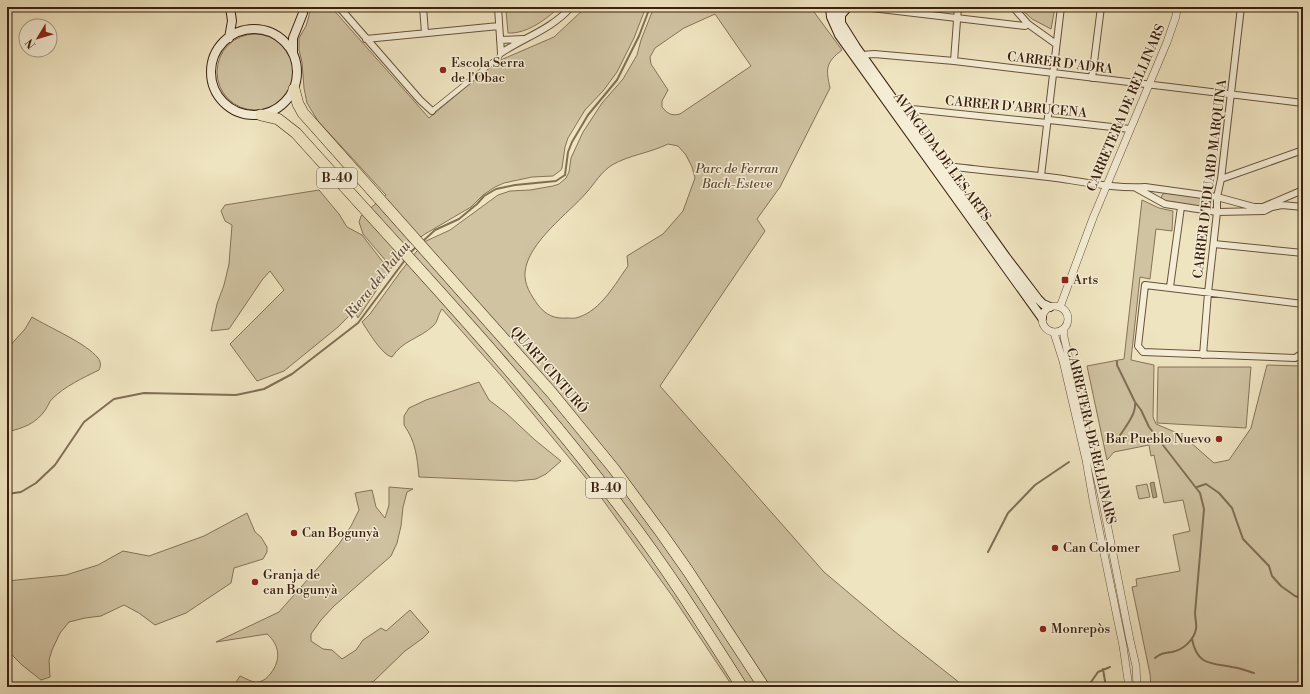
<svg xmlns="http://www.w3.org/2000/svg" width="1310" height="694" font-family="'Libre Bodoni',serif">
<rect width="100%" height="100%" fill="#efe4c0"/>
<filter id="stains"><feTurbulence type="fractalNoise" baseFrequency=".005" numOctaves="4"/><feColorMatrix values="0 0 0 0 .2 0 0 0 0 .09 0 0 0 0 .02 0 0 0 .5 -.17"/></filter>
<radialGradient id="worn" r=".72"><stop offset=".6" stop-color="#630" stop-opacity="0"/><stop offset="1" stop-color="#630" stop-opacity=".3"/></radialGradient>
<path fill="#d0c3a2" stroke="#857258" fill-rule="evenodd" d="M 310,7 L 331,7 L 429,118 L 496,62 L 554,37 L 586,7 L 646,7 L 634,38 L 617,72 L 603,91 L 585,110 L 568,138 L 565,147 L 562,168 L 561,170 L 553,176 L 532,177 L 504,183 L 495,187 L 483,195 L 471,207 L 425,234 L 412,243 L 405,251 L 394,264 L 358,318 L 355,312 L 360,305 L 338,327 L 284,371 L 257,381 L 230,344 L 284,290 L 270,271 L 262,280 L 229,329 L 211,331 L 217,304 L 224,285 L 229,264 L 232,225 L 225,221 L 221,211 L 225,205 L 319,190 L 339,214 L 347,227 L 362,235 L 386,266 L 388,265 L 386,261 L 363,234 L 359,222 L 361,216 L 386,195 L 318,121 L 307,103 L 304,88 L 302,62 L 299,50 L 299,38 L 306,26 L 309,16 Z
M 511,7 L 559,7 C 547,19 527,34 508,33 L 506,10 L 511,10 Z
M 654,7 L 821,7 L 814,12 L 842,50 C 825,63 826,69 830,88 L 780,187 L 757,219 L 765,231 L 660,386 L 824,572 L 894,631 L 965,687 L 733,687 L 673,597 L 595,489 L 505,380 L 442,309 C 438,314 438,322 433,326 C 419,339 403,340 392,357 C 382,355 368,331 362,322 L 370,314 L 401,271 L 424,242 L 450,230 L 498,195 L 510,191 L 530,190 L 553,186 L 559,184 L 566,178 L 569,172 L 571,158 L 583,132 L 602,103 L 623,79 L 637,55 L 641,40 ZM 715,14 L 751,66 L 680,114 C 671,116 668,114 662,107 L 662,101 L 668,90 L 651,64 L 650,57 L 655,48 L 684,28 ZM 668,144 L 678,146 L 686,155 L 692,167 L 695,178 L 683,211 L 663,234 L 627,256 L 628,266 C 615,284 601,310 579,317 C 575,319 570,318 567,318 C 554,319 546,315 538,305 C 531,295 524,285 525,272 C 528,242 569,213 587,192 C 595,183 601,172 612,165 C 629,155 650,153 668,144 Z
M 1019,7 L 1055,7 L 1051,29 L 1032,19 Z
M217 72a38 38 0 1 1 76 0a38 38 0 1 1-76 0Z
M 1165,193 L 1208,198 L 1207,208 L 1163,201 L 1161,199 L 1162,195 Z
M 1142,200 L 1159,208 L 1173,211 L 1172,231 L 1156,229 L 1150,279 L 1140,277 L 1131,360 L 1154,365 L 1153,417 L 1156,424 L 1182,435 L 1214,463 L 1229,460 L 1251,428 L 1267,365 L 1300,366 L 1303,362 L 1303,687 L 1151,687 L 1150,674 L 1132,587 L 1137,586 L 1136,579 L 1180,571 L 1173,535 L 1190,531 L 1183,500 L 1164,503 L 1154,455 L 1151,456 L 1149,445 L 1114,452 L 1107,460 L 1087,366 L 1124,359 Z
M 32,317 C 50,328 86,343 98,358 C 101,362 101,366 99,370 C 83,378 65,386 52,399 C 49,402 48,406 46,409 C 36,424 23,428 7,432 L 7,349 L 25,329 Z
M 1158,367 L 1251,367 L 1246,428 L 1157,423 Z
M 479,382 L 489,400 L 506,413 L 535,440 L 561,461 L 546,474 L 536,479 L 516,481 L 419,477 C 417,457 416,442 404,425 L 404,416 L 409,408 L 426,400 Z
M 1147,484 L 1150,497 L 1139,499 L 1136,486 Z
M 389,487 L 413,489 L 407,492 L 403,507 L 401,526 L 397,543 L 391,556 L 334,606 L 321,620 L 311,634 L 311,641 L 323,649 L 332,650 L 342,659 L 356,650 L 363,640 L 381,628 L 386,631 L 410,610 L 429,632 L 423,638 L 405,651 L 374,681 L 362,687 L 233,687 L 240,676 C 245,678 253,683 258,682 C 264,681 267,678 271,673 C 281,660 280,645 267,634 L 216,642 L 279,612 L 339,544 L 351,526 L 359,510 L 355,493 L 372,490 L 376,507 L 385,518 L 389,505 Z
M 247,513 L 255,532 L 261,537 L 267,547 L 267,552 L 263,559 L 234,568 L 231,583 L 186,613 L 155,625 L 139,613 L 124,605 L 101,616 L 85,618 L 69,622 L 60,633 L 52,650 L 49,660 L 50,677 L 41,680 L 22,665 L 7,650 L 7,581 L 66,575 L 98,565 L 123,551 L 149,556 L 204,536 Z"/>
<path fill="#b1a284" stroke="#816e55" d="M 1154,482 L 1157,497 L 1153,498 L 1150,483 Z"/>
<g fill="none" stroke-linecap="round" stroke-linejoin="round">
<path stroke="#816e55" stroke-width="2" d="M 422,242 L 435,230 L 459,219 L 477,204 L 484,196 L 496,189 L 515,185 L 556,181 L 565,175 L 568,152 L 572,142 L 588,115 L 617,80 L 639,36 L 650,7
M 410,253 L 417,246
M 1117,361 L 1117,365 L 1135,402 L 1141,410 L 1149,427 L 1200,493 L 1204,509 L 1195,613 C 1195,618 1197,624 1196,629 C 1194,640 1183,650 1172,652 C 1164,653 1161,653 1155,658
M 1114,442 L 1117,440 C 1123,430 1136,415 1135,404
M 1197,487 L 1206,484 L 1219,493 L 1232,508 L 1243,539 L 1269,566 L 1272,576 L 1281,586 L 1295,596 L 1303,599
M 7,494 L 21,492 L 36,483 L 55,465 L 84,422 L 114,399 L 144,393 L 236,395 L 264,389 L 292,374 L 358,323 L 405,260
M 988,552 L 1008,513 L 1035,485 L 1069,462
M 1192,639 C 1197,665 1210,663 1232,667 C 1240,668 1247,671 1254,673
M 1103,669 L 1106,687
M 1084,687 L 1091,682 L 1098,672 L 1110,667"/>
<defs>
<path id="pedestrian" d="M 432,111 L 499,57 L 501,53"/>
<path id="minor" d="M 339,7 L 420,100 L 432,111
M 423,7 L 425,33
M 498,7 L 501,53 C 525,37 552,29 571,7
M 863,7 L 1025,26 L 1028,24
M 1013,7 L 1028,24 L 1056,44
M 366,39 L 499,26
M 500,40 L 523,39
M 862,55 L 874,54 L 954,61 L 1303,103
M 954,61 L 958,7
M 1092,78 L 1101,7
M 901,109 L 912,109 L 1047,123 L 1049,120 L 1130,129
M 942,173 L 955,167 C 989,171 1023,174 1056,178 C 1085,182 1116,189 1145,187 L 1217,197 L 1254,207 L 1263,207 L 1303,190
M 1041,176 L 1061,7
M 1221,179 L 1303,150
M 1136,188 L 1165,204 L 1217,212 L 1264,211 L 1272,207 L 1282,205 L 1303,207
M 1214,244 L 1303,253
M 1170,287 L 1181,207
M 1303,304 L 1145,285 L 1138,346 L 1143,352 L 1295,358 L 1303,353
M 1203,355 L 1208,293 L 1217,212 L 1217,197 L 1221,179 L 1241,7"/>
<path id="tertiary" d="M1042 319a13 13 0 1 1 26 0a13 13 0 1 1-26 0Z
M 1060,307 L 1093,218 L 1167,42 L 1176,16 L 1177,7
M 1064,330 L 1064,337 L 1102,498 L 1130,640 L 1136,666 L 1137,687
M 1054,333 L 1063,361 L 1086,460 L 1093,500 L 1123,646 L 1129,687"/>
<path id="secondary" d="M 830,7 L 831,17 L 839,35 L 1042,318
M 836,13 L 839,20 L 856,47 L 1006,257 L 1038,299 L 1043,304 L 1050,307
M 841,23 L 841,15 L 847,8
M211 72a43 43 0 1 1 86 0a43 43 0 1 1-86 0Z
M 229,38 L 232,21 L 230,7
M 293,53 L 293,38 L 303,13 L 303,7"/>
<path id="motorway" d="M 294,89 L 298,104 L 303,113 L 551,392 L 614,469 L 662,534 L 688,571 L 764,687
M 261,115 L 278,119 L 296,133 C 408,258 525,380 626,515 C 668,570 705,629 742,687"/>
</defs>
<use href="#pedestrian" stroke="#67523b" stroke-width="6"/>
<use href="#minor" stroke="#67523b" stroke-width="8"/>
<use href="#tertiary" stroke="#67523b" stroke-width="8"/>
<use href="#secondary" stroke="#3a210f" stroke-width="10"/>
<use href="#motorway" stroke="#3a210f" stroke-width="12"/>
<use href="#pedestrian" stroke="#f5edd6" stroke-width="4.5"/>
<use href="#minor" stroke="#f5edd6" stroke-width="6"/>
<use href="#tertiary" stroke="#f5edd6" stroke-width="7"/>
<use href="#secondary" stroke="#f5edd6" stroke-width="8"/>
<use href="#motorway" stroke="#efe4c0" stroke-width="11"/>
</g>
<g fill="#8f2418" stroke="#f5edd6" stroke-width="1.5">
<circle cx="443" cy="70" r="4"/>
<rect x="1061" y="276" width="8" height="8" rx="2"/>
<circle cx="1219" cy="439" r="4"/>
<circle cx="294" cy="533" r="4"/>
<circle cx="1055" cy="548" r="4"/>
<circle cx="255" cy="582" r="4"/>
<circle cx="1043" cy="629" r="4"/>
</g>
<g text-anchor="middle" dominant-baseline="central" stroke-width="3" stroke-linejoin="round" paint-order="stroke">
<g fill="#f5edd6" stroke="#725e4b" stroke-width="1">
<rect x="317" y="168" width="40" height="20" rx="3"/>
<rect x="586" y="478" width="40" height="20" rx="3"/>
</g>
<g font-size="12" font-weight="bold" fill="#3a210f">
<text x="337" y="178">B-40</text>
<text x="606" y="488">B-40</text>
</g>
<g font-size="13" fill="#3a210f" stroke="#f5edd6" text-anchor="start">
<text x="451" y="63">Escola Serra<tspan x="451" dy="15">de l'Obac</tspan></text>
<text x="1073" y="280">Arts</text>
<text x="1211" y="439" text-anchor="end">Bar Pueblo Nuevo</text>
<text x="302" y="533">Can Bogunyà</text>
<text x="1063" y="548">Can Colomer</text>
<text x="263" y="575">Granja de<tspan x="263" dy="15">can Bogunyà</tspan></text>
<text x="1051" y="629">Monrepòs</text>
</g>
<g font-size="13" fill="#3a210f" stroke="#f5edd6">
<text transform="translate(1060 63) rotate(7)">CARRER D'ADRA</text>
<text transform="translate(1016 107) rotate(5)">CARRER D'ABRUCENA</text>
<text transform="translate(1126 108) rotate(-67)">CARRETERA DE RELLINARS</text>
<text transform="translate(942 157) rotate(54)">AVINGUDA DE LES ARTS</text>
<text transform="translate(1210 179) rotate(-83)">CARRER D'EDUARD MARQUINA</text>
<text transform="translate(549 370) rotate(49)">QUART CINTURÓ</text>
<text transform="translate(1091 436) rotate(77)">CARRETERA DE RELLINARS</text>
</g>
<g font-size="13" font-style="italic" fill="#604a34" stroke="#f5edd6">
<text x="737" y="169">Parc de Ferran<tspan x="737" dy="15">Bach-Esteve</tspan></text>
</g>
<g font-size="14" font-style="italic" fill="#644e38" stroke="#f5edd6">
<text transform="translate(378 280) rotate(-51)">Riera del Palau</text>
</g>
</g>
<rect width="1310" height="694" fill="none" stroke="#efe4c0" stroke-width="24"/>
<rect x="8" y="8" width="1294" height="678" fill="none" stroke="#3a210f" stroke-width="2"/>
<rect x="12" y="12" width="1286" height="670" fill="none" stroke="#3a210f"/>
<g transform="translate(38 38) rotate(232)"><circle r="19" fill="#f5edd6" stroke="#aa9b86"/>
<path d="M0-3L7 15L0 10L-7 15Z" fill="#8f2418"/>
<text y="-6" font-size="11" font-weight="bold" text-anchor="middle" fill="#3a210f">N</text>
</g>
<rect width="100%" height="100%" filter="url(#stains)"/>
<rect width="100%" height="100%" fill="url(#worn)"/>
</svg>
